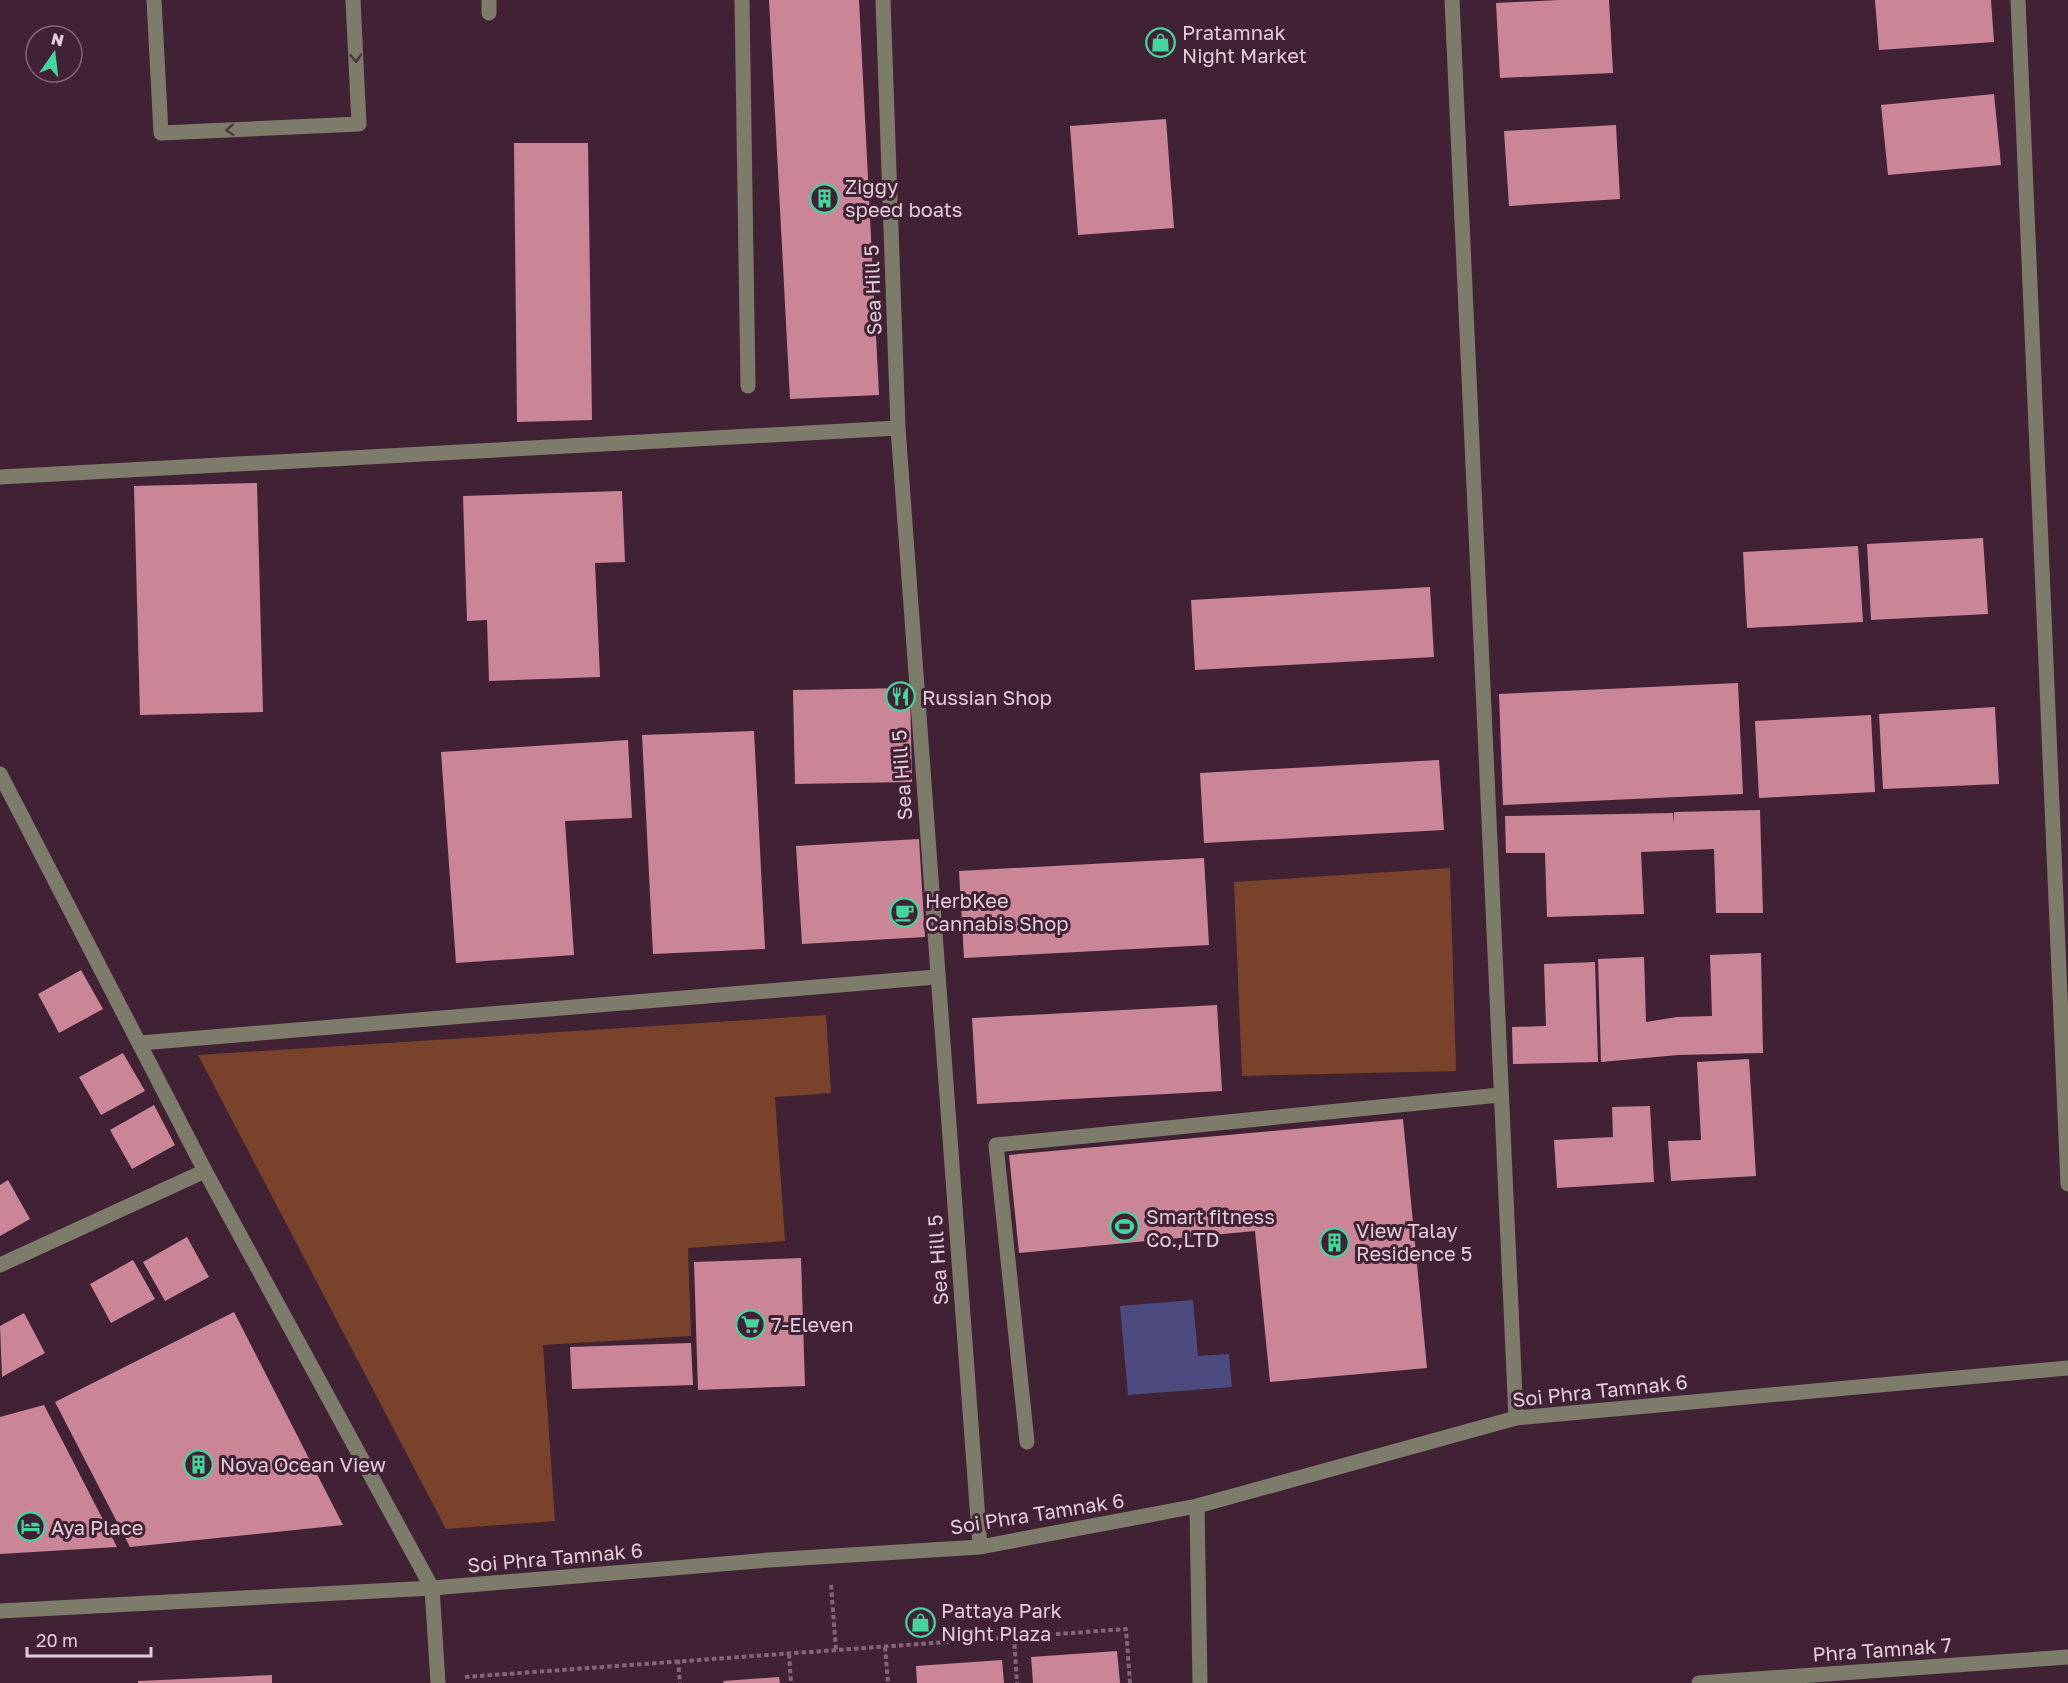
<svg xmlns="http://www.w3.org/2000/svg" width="2068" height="1683" font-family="'Golos Text',sans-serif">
<rect width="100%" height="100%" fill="#412235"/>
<path fill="#79422a" d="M 1450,868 L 1456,1071 L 1242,1076 L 1234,882 Z
M 826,1015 L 831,1093 L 775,1097 L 785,1241 L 688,1248 L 691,1336 L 543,1345 L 555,1521 L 446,1529 L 198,1055 Z"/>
<path fill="#4c4a7f" d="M 1193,1300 L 1198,1356 L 1229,1354 L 1232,1387 L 1128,1395 L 1120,1306 Z"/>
<path fill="#ca8696" d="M 769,0 L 859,0 L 879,395 L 790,399 Z
M 1559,0 L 1609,0 L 1613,73 L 1500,78 L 1496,3 Z
M 1875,0 L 1991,0 L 1994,42 L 1879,50 Z
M 1994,94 L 2001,165 L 1888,175 L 1881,105 Z
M 1166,119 L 1174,228 L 1078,235 L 1070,126 Z
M 1616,125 L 1620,199 L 1509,206 L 1504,131 Z
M 514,143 L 588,143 L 592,420 L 517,422 Z
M 257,483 L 263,712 L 140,715 L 134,486 Z
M 622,491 L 625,562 L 595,563 L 600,677 L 489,681 L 487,620 L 467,621 L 463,496 Z
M 1983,538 L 1988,614 L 1871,620 L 1867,544 Z
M 1858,546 L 1863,622 L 1747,628 L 1743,552 Z
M 1430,587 L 1434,657 L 1195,670 L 1191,600 Z
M 1738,683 L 1743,794 L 1503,805 L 1499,694 Z
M 910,688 L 912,782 L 795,784 L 793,690 Z
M 1995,707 L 1999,784 L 1883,789 L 1879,714 Z
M 1871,715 L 1875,792 L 1759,798 L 1755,721 Z
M 754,731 L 765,949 L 653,954 L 642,735 Z
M 628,740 L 632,818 L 565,821 L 574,955 L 456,963 L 441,752 Z
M 1439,760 L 1444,830 L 1204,843 L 1200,773 Z
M 1760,810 L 1763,913 L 1716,913 L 1714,849 L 1641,852 L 1644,914 L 1547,917 L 1545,853 L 1506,853 L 1505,816 L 1673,813 L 1674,825 L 1674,812 Z
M 919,839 L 925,937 L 802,944 L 796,846 Z
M 1204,858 L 1209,945 L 964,958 L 959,871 Z
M 1761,953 L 1763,1053 L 1678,1055 L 1601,1062 L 1598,959 L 1644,957 L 1646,1022 L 1677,1017 L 1712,1016 L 1710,955 Z
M 1595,962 L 1598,1062 L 1513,1064 L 1512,1027 L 1546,1026 L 1544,964 Z
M 81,970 L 103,1009 L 59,1033 L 38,994 Z
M 1217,1005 L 1222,1091 L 977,1104 L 972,1018 Z
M 123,1053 L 145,1091 L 101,1115 L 79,1077 Z
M 1749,1059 L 1756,1176 L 1671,1181 L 1668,1141 L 1701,1140 L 1697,1062 Z
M 154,1105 L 175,1145 L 132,1169 L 110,1130 Z
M 1650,1106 L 1654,1182 L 1557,1188 L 1554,1140 L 1613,1137 L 1612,1107 Z
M 1403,1119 L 1427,1368 L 1270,1382 L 1255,1231 L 1019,1253 L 1009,1155 Z
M 8,1180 L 30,1219 L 0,1236 L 0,1185 Z
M 187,1237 L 209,1277 L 165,1301 L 143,1262 Z
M 801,1258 L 805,1386 L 698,1390 L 694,1262 Z
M 133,1260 L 155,1299 L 111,1323 L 90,1284 Z
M 234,1312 L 343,1525 L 130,1547 L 55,1402 Z
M 24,1313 L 45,1353 L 2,1377 L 0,1326 Z
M 691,1343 L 693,1385 L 572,1389 L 570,1347 Z
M 44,1405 L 117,1547 L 0,1554 L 0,1417 Z
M 1117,1651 L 1120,1683 L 1033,1683 L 1031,1657 Z
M 1002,1660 L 1004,1683 L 917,1683 L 916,1666 Z
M 272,1675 L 272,1683 L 138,1683 L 138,1681 Z
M 779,1677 L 780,1683 L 724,1683 L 723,1681 Z"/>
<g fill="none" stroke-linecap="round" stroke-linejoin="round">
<path stroke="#816676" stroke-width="4" stroke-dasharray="4.5 3" stroke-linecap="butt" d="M 831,1585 L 836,1650
M 1014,1637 L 1017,1683
M 885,1647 L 888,1683
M 789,1654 L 791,1683
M 678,1660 L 680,1683
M 465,1677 L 1126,1629 L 1130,1683"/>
<path stroke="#7d7c6b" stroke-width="15" d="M 154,0 L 161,133 L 359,124 L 353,0
M 489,0 L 489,13
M 742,0 L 748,386
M 883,0 L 898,428 L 980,1547
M 1452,0 L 1516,1418
M 2018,0 L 2068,1184
M 0,477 L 898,428
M 0,774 L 205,1171 L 432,1588 L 438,1683
M 140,1043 L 936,977
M 0,1265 L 205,1171
M 1027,1442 L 996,1145 L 1500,1095
M 1197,1506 L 1200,1683
M 0,1611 L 432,1588 L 769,1560 L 980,1547 L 1197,1506 L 1516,1418 L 2068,1368
M 1699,1683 L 2068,1657"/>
</g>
<defs><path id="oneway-chevron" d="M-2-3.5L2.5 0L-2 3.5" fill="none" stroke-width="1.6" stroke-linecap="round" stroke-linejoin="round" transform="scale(1.5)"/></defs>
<g stroke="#4d3440">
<use href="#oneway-chevron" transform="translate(356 58) rotate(87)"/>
<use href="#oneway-chevron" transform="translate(230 130) rotate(177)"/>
</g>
<defs>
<symbol id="shop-ring" viewBox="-11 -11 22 22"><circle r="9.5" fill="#412235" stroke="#46d49e" stroke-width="1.5"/><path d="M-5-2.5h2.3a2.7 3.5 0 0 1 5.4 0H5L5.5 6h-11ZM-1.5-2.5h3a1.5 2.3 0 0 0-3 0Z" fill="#46d49e"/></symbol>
<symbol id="building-ring" viewBox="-11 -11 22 22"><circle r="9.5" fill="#412235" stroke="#46d49e" stroke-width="1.5"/><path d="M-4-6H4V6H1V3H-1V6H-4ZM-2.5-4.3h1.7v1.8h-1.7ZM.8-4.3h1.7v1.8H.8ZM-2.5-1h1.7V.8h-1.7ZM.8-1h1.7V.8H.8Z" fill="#46d49e"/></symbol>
<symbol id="restaurant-ring" viewBox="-11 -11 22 22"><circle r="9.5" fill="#412235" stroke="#46d49e" stroke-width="1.5"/><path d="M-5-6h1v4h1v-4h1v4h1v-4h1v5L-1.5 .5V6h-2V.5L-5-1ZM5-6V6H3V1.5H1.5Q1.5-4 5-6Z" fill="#46d49e"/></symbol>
<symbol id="cafe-ring" viewBox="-11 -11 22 22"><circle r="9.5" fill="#412235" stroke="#46d49e" stroke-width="1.5"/><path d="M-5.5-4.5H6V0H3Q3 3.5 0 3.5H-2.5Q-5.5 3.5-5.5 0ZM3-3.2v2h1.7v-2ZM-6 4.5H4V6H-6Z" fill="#46d49e"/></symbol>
<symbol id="stadium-ring" viewBox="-11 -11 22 22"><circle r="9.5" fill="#412235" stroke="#46d49e" stroke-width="1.5"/><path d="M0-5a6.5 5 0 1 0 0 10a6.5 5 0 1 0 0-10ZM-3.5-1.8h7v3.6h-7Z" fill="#46d49e"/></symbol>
<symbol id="supermarket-ring" viewBox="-11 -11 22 22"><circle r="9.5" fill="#412235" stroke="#46d49e" stroke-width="1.5"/><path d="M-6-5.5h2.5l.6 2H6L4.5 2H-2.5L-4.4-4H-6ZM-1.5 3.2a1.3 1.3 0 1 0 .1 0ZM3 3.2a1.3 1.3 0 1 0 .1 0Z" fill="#46d49e"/></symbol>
<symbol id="hotel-ring" viewBox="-11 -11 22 22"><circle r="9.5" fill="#412235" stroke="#46d49e" stroke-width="1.5"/><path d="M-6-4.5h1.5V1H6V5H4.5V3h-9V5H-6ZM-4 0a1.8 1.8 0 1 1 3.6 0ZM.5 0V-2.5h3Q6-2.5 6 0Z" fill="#46d49e"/></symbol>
</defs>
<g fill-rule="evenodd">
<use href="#shop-ring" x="1144" y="26" width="33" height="33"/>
<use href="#building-ring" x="808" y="182" width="33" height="33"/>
<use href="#restaurant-ring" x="884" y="680" width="33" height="33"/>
<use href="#cafe-ring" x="888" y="896" width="33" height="33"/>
<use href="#stadium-ring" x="1108" y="1210" width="33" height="33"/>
<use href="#building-ring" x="1318" y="1226" width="33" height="33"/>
<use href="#supermarket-ring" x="734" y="1308" width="33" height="33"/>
<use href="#building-ring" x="182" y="1448" width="33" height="33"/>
<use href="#hotel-ring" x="14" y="1510" width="33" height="33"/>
<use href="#shop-ring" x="904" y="1606" width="33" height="33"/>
</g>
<g text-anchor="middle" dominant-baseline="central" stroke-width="6" stroke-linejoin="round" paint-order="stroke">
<g font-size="20" fill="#e2cdd8" stroke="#412235" text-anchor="start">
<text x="1182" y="32">Pratamnak<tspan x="1182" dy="23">Night Market</tspan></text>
<text x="845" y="186">Ziggy<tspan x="845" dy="23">speed boats</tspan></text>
<text x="922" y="697">Russian Shop</text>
<text x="925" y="900">HerbKee<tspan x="925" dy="23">Cannabis Shop</tspan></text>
<text x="1146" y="1216">Smart fitness<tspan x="1146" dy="23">Co.,LTD</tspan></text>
<text x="1356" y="1230">View Talay<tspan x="1356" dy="23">Residence 5</tspan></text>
<text x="771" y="1324">7-Eleven</text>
<text x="220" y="1464">Nova Ocean View</text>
<text x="51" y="1527">Aya Place</text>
<text x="941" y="1610">Pattaya Park<tspan x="941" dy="23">Night Plaza</tspan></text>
</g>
<g font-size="20" fill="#e2cdd8" stroke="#412235">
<text transform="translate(872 290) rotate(-92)">Sea Hill 5</text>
<text transform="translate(901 775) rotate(-94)">Sea Hill 5</text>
<text transform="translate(937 1260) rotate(-94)">Sea Hill 5</text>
<text transform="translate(1600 1390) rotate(-6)">Soi Phra Tamnak 6</text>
<text transform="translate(1037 1513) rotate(-9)">Soi Phra Tamnak 6</text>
<text transform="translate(555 1557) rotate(-5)">Soi Phra Tamnak 6</text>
<text transform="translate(1882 1649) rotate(-4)">Phra Tamnak 7</text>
</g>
</g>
<g transform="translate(54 54) rotate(14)"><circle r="28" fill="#412235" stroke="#816676" stroke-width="1.5"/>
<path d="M0-4.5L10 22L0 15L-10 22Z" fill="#46d49e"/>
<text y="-9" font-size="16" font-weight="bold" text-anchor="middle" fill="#e2cdd8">N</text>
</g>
<path d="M27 1647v9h124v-9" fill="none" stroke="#e2cdd8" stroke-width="3"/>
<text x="36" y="1647" font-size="18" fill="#e2cdd8" stroke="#412235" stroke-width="4.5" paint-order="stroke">20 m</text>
</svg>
